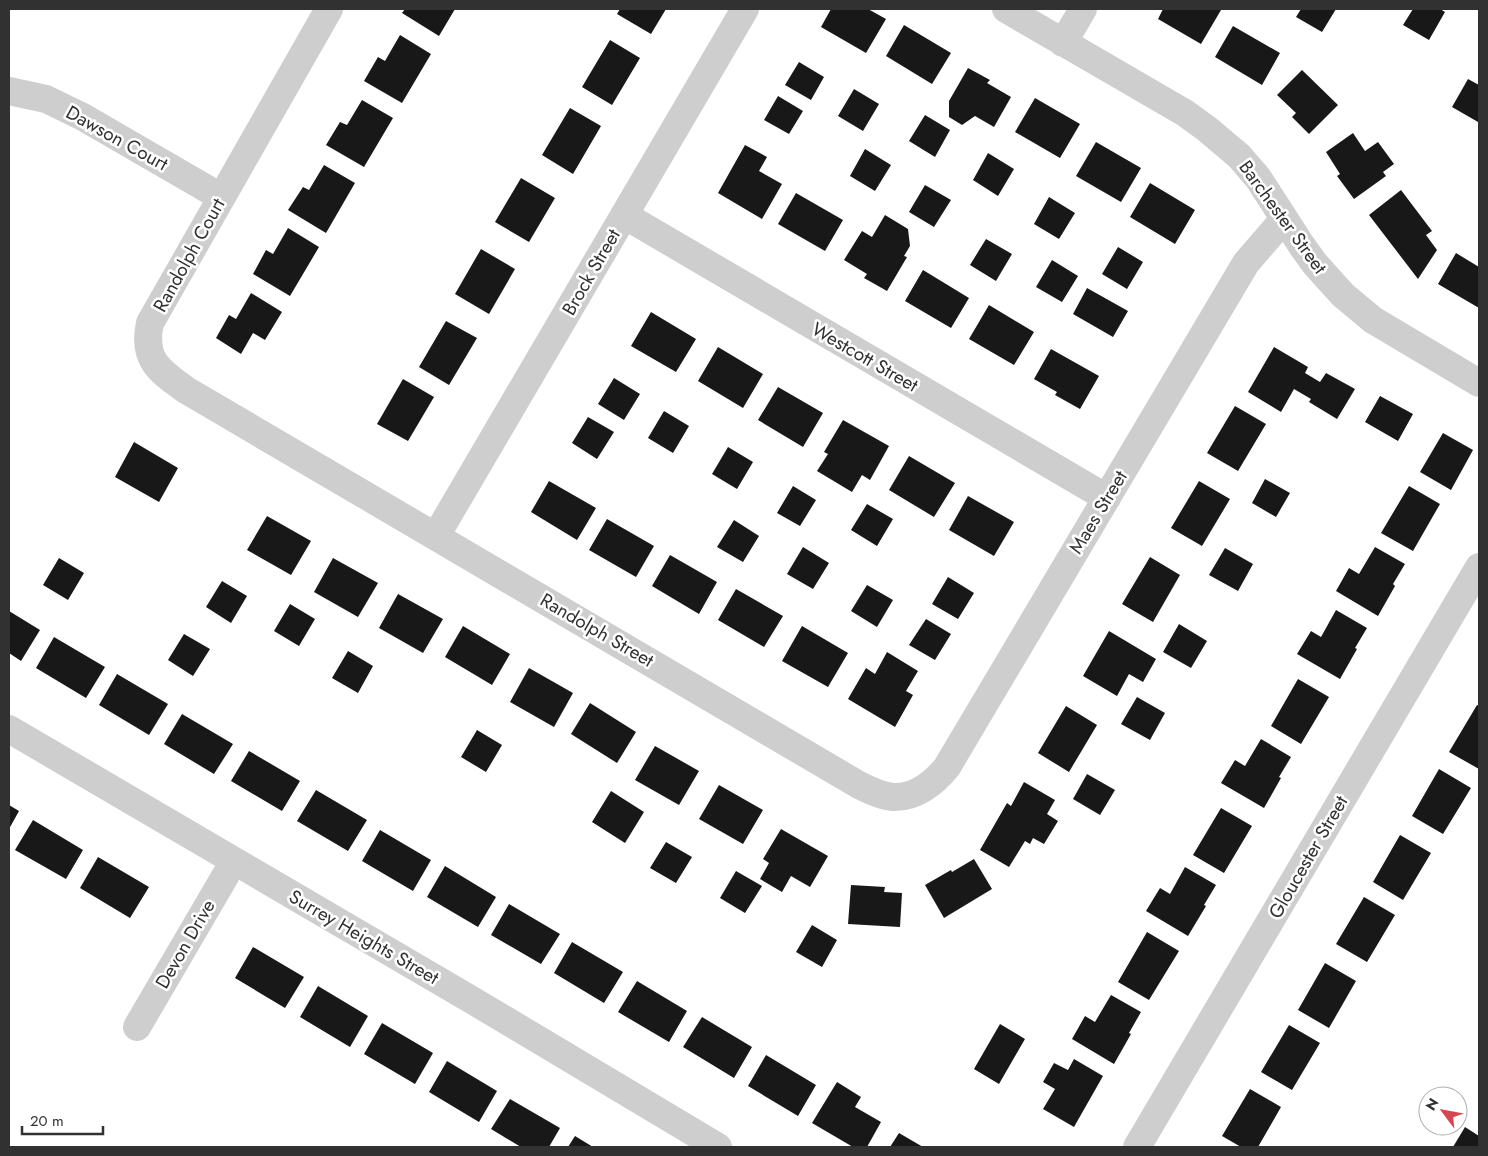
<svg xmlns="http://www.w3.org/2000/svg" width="1488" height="1156" font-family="Jost,sans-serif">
<rect width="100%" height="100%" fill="#fff"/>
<path fill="#181818" d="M 405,9 L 455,9 L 439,36 L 402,13 Z
M 620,9 L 666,9 L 651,34 L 617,14 Z
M 831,9 L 868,9 L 886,19 L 866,53 L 821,27 Z
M 1163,9 L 1219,9 L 1221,10 L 1201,44 L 1158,19 Z
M 1301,9 L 1336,9 L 1322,32 L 1296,17 Z
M 1413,9 L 1440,9 L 1445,12 L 1429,40 L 1403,25 Z
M 904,25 L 951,53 L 932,84 L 886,56 Z
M 1233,26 L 1280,53 L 1262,85 L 1215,57 Z
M 400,35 L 431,54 L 402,103 L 364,81 L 378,57 L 385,61 Z
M 610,40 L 640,58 L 612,105 L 582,87 Z
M 799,62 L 824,77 L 811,100 L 785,85 Z
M 968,68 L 990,80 L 987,83 L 1011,97 L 994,127 L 975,116 L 962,125 L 949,117 L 949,101 Z
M 1302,70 L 1338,105 L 1309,134 L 1292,117 L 1296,113 L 1277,95 Z
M 1468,79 L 1479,85 L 1479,120 L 1478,122 L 1452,107 Z
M 854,89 L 879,104 L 863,131 L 838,116 Z
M 778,96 L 803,111 L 789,134 L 764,120 Z
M 1035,98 L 1080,124 L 1060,158 L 1015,132 Z
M 362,100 L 393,118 L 364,167 L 326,145 L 340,122 L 347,125 Z
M 570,108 L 601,126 L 573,174 L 542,155 Z
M 925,115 L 950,130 L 935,157 L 909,141 Z
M 1353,133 L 1365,151 L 1378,142 L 1394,164 L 1383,172 L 1386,176 L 1354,199 L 1337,176 L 1340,174 L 1326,152 Z
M 1096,142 L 1141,168 L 1121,202 L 1076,176 Z
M 745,145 L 767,157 L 759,171 L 782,184 L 762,219 L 718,193 Z
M 865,149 L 891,165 L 875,191 L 850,176 Z
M 988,153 L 1014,169 L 998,196 L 973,180 Z
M 324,165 L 355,183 L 326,233 L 288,210 L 303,187 L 309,190 Z
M 521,178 L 555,198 L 529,242 L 495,222 Z
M 1150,183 L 1195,210 L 1175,244 L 1130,217 Z
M 925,185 L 951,200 L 934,227 L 909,212 Z
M 1401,190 L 1432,231 L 1426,235 L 1437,250 L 1418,279 L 1369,215 Z
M 796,193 L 843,220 L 825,251 L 778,224 Z
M 1049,197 L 1075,213 L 1059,239 L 1034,224 Z
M 885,215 L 908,229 L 910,246 L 904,256 L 907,257 L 887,291 L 864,278 L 867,274 L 844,260 L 862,231 L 872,237 Z
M 288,228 L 319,247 L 290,296 L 253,274 L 266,250 L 273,254 Z
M 986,239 L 1012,254 L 996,281 L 970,265 Z
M 1118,247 L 1143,262 L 1127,289 L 1102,274 Z
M 481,249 L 515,269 L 489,314 L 455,294 Z
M 1456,253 L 1479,267 L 1479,308 L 1438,284 Z
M 1052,260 L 1078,276 L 1062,302 L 1036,287 Z
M 923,270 L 969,298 L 951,328 L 905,301 Z
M 1087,288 L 1128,311 L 1113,337 L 1073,314 Z
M 251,293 L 282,312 L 265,340 L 253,333 L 241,354 L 216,338 L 229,315 L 236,319 Z
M 989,305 L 1034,332 L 1014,365 L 969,339 Z
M 651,312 L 696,339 L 676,372 L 631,346 Z
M 446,321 L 477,338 L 449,385 L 419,367 Z
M 718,347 L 763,374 L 743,408 L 698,381 Z
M 1274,347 L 1308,367 L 1305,373 L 1320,382 L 1326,373 L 1355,389 L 1337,419 L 1309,402 L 1311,399 L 1294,389 L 1281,412 L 1248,392 Z
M 1051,349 L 1099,376 L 1080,409 L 1055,395 L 1057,392 L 1034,379 Z
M 614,378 L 640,394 L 624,420 L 598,404 Z
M 403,379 L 434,397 L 408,441 L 377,424 Z
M 778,387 L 823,413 L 803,447 L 758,420 Z
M 1380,396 L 1413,414 L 1398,441 L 1365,422 Z
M 1235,406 L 1266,424 L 1238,471 L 1207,453 Z
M 664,411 L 689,426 L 673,453 L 648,438 Z
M 588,417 L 614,432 L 597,459 L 572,443 Z
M 843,420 L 889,446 L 870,480 L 862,475 L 852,492 L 817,471 L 828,454 L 824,452 Z
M 1443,433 L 1473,450 L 1451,490 L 1420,472 Z
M 134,442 L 178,468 L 159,502 L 115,477 Z
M 728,447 L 753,462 L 737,489 L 712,474 Z
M 909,456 L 955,483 L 934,517 L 889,490 Z
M 1265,479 L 1290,493 L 1276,517 L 1252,503 Z
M 549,481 L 596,508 L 577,540 L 531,512 Z
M 1199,481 L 1230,499 L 1202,546 L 1171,528 Z
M 793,486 L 816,500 L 800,526 L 777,513 Z
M 1409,486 L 1440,504 L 1413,551 L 1381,533 Z
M 968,496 L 1014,522 L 994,556 L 949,530 Z
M 867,504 L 893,519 L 877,546 L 851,530 Z
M 267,516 L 311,541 L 291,575 L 247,550 Z
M 607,519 L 654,546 L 636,577 L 589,550 Z
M 734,520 L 759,536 L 743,562 L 717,547 Z
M 803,547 L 829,563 L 813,589 L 787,574 Z
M 1375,547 L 1405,564 L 1393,584 L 1395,586 L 1378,616 L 1336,591 L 1349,568 L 1359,574 Z
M 1225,548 L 1253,564 L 1238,591 L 1209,575 Z
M 670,555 L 717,582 L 699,614 L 652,586 Z
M 1150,557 L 1180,575 L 1153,622 L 1122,604 Z
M 59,558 L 84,573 L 68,600 L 43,585 Z
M 333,558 L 378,583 L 358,617 L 314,592 Z
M 948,577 L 974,593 L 958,619 L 932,604 Z
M 222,581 L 247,596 L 231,623 L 206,607 Z
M 867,585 L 893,600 L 877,627 L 851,611 Z
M 736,589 L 783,616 L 764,647 L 718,620 Z
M 398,594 L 443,619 L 423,653 L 379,628 Z
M 290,604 L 315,619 L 299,646 L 274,631 Z
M 1336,610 L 1367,628 L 1355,648 L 1357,649 L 1340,679 L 1297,654 L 1311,631 L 1321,637 Z
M 9,611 L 40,630 L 21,661 L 9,653 Z
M 926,619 L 951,634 L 935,660 L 909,645 Z
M 1179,624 L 1207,641 L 1191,668 L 1163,652 Z
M 463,626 L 510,654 L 492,685 L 445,657 Z
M 802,626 L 848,653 L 828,687 L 782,661 Z
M 1109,631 L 1156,659 L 1143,682 L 1129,674 L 1117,696 L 1083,676 Z
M 184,634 L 210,649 L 193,676 L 168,660 Z
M 54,637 L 105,667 L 86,698 L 36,668 Z
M 348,651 L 373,666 L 358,693 L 332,678 Z
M 887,652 L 918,671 L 906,691 L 913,695 L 895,727 L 848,699 L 866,668 L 875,674 Z
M 529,668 L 573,693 L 554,727 L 510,702 Z
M 117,674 L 168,704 L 149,735 L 99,705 Z
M 1298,679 L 1329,697 L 1301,744 L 1271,726 Z
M 1137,697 L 1165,713 L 1150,740 L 1121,724 Z
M 590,703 L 636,732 L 617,763 L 571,734 Z
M 1477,705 L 1479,706 L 1479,769 L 1449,752 Z
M 1066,706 L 1097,725 L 1069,772 L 1038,753 Z
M 182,714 L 233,744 L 214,774 L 164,744 Z
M 477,730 L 502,745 L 486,772 L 461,757 Z
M 1261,739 L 1291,757 L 1279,777 L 1281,778 L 1264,808 L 1221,783 L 1235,760 L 1245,766 Z
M 655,746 L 699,771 L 679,805 L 635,780 Z
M 249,751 L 300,781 L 282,811 L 231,781 Z
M 1439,769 L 1471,788 L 1443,834 L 1412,816 Z
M 1087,774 L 1115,790 L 1100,815 L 1073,799 Z
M 1024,782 L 1055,800 L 1047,814 L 1058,821 L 1044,844 L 1033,838 L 1030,844 L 1025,841 L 1009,867 L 980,850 L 1007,803 L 1011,806 Z
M 719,785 L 763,810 L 743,844 L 699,819 Z
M 316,790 L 367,820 L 348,851 L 297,821 Z
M 611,791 L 644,812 L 625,843 L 592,822 Z
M 9,805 L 19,811 L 9,829 Z
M 1221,808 L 1252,826 L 1224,873 L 1193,855 Z
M 33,820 L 83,850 L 66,879 L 15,850 Z
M 781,829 L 828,856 L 810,887 L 791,876 L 782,892 L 760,879 L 769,863 L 763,859 Z
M 380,830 L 431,860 L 413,891 L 362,861 Z
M 1400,835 L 1431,853 L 1403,900 L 1373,882 Z
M 666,842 L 692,857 L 676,883 L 650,868 Z
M 98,857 L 149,887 L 130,918 L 80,888 Z
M 974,859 L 992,889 L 944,918 L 925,885 L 951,870 L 952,872 Z
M 445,866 L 496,897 L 478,927 L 427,897 Z
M 1185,867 L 1216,885 L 1204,905 L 1206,906 L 1188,936 L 1146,911 L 1160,888 L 1170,894 Z
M 736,871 L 762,886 L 745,913 L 720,898 Z
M 851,885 L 885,887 L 884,892 L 902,893 L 900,927 L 848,924 Z
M 1364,897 L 1395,915 L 1367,962 L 1336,944 Z
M 509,904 L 560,934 L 541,964 L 491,935 Z
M 812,925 L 837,940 L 822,967 L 796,952 Z
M 1147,932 L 1179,951 L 1149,1000 L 1118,982 Z
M 572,942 L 623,972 L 604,1003 L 554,973 Z
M 253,947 L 304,977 L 285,1008 L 235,978 Z
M 1325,963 L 1356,981 L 1329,1028 L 1298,1010 Z
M 637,981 L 687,1011 L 669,1042 L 618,1012 Z
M 318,986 L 368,1016 L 350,1047 L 300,1017 Z
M 1111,995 L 1141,1012 L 1129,1033 L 1131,1034 L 1114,1064 L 1072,1039 L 1085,1016 L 1095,1022 Z
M 702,1017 L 752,1047 L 734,1078 L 683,1047 Z
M 382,1023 L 433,1053 L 415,1084 L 364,1054 Z
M 1000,1024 L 1025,1039 L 999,1084 L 974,1069 Z
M 1289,1025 L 1320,1043 L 1292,1090 L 1261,1072 Z
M 766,1055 L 816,1085 L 798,1116 L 748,1086 Z
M 1074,1059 L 1103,1076 L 1074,1127 L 1043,1109 L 1055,1089 L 1043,1082 L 1054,1063 L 1068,1070 Z
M 447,1061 L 497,1091 L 479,1122 L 429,1092 Z
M 837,1082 L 861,1097 L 855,1107 L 881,1122 L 867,1147 L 853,1147 L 812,1123 Z
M 1250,1089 L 1281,1107 L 1258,1147 L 1241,1147 L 1222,1136 Z
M 510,1099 L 560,1128 L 549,1147 L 521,1147 L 491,1129 Z
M 1465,1127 L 1479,1136 L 1479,1147 L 1453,1147 Z
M 899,1133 L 923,1147 L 890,1147 Z
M 575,1136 L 593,1147 L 568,1147 Z"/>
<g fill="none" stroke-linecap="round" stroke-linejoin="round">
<path stroke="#cecece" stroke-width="28" d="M 329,9 L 150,323 C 142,359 159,371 186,390 L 859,785 C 869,790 881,796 893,797 C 915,798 934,783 947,767 L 1246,263 L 1284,219
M 1006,9 L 1185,113 L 1207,129 L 1239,156 L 1258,178 L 1302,246 L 1315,264 L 1343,295 L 1373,320 L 1479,383
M 1063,43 L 1083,9
M 9,91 L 46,99 L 83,117 L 221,197
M 624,215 L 1107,498
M 436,536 L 745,9
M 9,729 L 477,1003 L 718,1147
M 137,1027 L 234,861
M 1137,1147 L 1479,567"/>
</g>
<g text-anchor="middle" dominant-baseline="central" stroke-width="5" stroke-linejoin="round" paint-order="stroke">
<g font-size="19" fill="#313131" stroke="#fff">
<text transform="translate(117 138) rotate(29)">Dawson Court</text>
<text transform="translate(1283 217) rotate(54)">Barchester Street</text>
<text transform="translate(189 255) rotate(-61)">Randolph Court</text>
<text transform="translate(591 272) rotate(-60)">Brock Street</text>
<text transform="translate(865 357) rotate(30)">Westcott Street</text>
<text transform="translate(1098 512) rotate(-59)">Maes Street</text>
<text transform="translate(597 630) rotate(30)">Randolph Street</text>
<text transform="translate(1308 857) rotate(-60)">Gloucester Street</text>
<text transform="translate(364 937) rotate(30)">Surrey Heights Street</text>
<text transform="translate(185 944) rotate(-60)">Devon Drive</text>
</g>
</g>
<rect width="1488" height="1156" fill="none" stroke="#313131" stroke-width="20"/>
<g transform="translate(1443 1111) rotate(302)"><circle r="24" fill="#ffffff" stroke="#adadad"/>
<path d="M0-4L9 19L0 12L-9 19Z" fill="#d64652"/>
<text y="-8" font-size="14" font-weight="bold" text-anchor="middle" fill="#313131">N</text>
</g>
<path d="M22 1126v8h81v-8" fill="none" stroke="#313131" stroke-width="2.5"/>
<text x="30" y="1126" font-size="15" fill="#313131" stroke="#ffffff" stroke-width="4" paint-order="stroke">20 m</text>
</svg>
